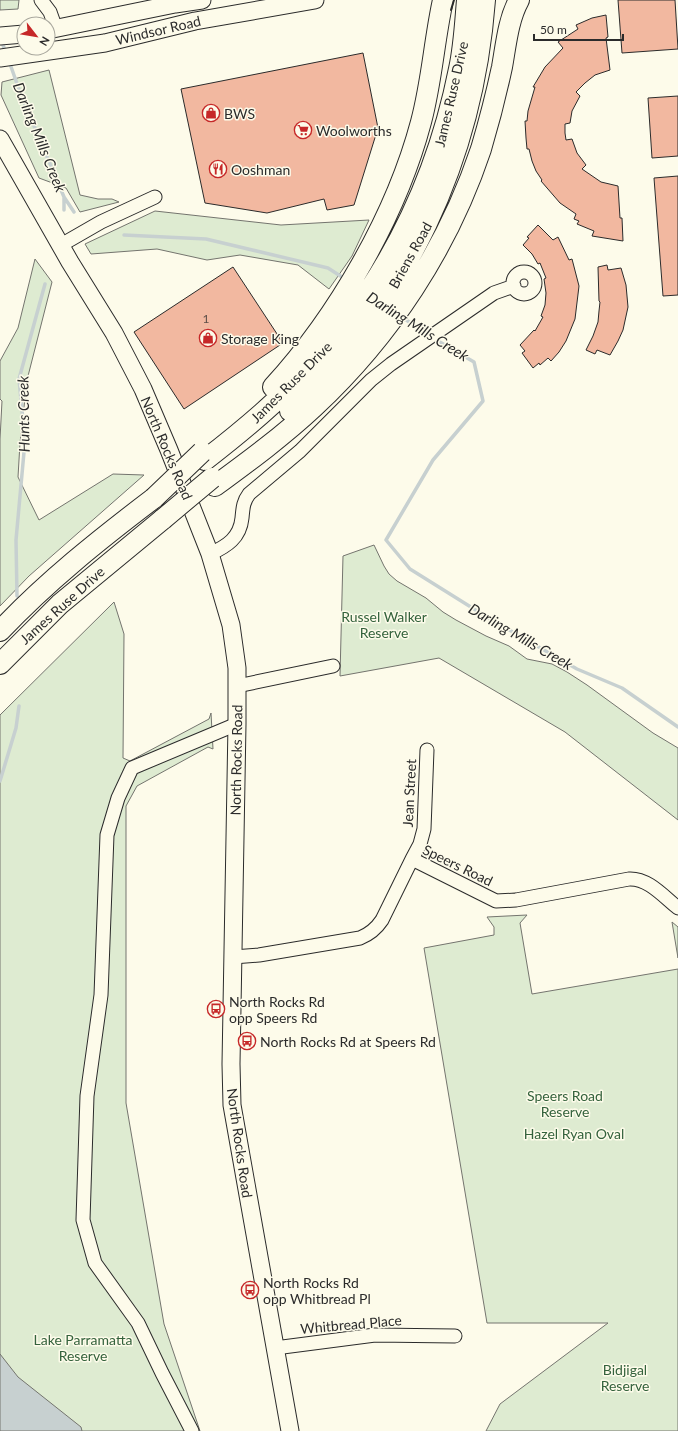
<svg xmlns="http://www.w3.org/2000/svg" width="678" height="1431" font-family="Lato,sans-serif">
<rect width="100%" height="100%" fill="#fdfbea"/>
<path fill="#deebd1" stroke="#74746e" d="M 0,0 L 19,0 L 18,9 L 0,10 Z
M 49,70 L 80,195 L 98,199 L 112,199 L 119,202 L 80,212 L 66,188 L 39,178 L 1,95 L 2,82 Z
M 155,211 L 281,225 L 369,220 L 352,256 L 329,289 L 298,265 L 240,255 L 207,260 L 157,249 L 91,254 L 85,244 Z
M 35,259 L 52,282 L 27,380 L 20,443 L 18,477 L 39,520 L 113,474 L 144,475 L 29,576 L 0,606 L 0,439 L 2,401 L 0,399 L 0,361 L 18,328 Z
M 374,545 L 384,566 L 389,574 L 397,581 L 426,598 L 443,612 L 456,620 L 486,636 L 509,646 L 527,659 L 552,664 L 567,672 L 587,685 L 653,733 L 678,748 L 678,820 L 565,732 L 439,658 L 340,676 L 343,556 Z
M 114,602 L 124,634 L 123,758 L 130,761 L 209,719 L 211,713 L 213,749 L 208,747 L 137,786 L 126,806 L 126,1103 L 164,1324 L 200,1431 L 0,1431 L 0,715 Z
M 527,915 L 520,923 L 532,994 L 678,969 L 678,1431 L 486,1431 L 500,1404 L 608,1323 L 487,1323 L 424,948 L 494,935 L 494,927 L 487,917 Z
M 672,922 L 678,927 L 678,958 Z"/>
<path fill="#c7d0d0" stroke="#74746e" d="M 0,1354 L 18,1377 L 81,1427 L 82,1431 L 0,1431 Z"/>
<g fill="none" stroke-linecap="round" stroke-linejoin="round">
<path stroke="#c7d0d0" stroke-width="3.5" d="M 1,40 L 6,53
M 9,61 L 21,95 L 64,197 L 74,212
M 64,210 L 64,198
M 124,235 L 206,239 L 328,268 L 345,279
M 402,317 L 428,335
M 433,338 L 474,362 L 483,401 L 433,460 L 386,540 L 410,569 L 490,619 L 577,669 L 622,688 L 678,727
M 17,596 L 16,540 L 25,441 L 19,379 L 45,284
M 0,781 L 16,728 L 19,706"/>
</g>
<path fill="#f2b8a0" stroke="#2b2b2b" d="M 618,0 L 675,0 L 678,49 L 622,53 Z
M 606,15 L 608,37 L 606,38 L 610,70 L 595,75 L 585,83 L 576,92 L 580,96 L 572,111 L 570,123 L 565,124 L 565,133 L 566,140 L 572,139 L 577,153 L 586,165 L 582,169 L 601,182 L 618,186 L 620,218 L 622,218 L 623,241 L 592,236 L 594,231 L 577,224 L 579,221 L 574,219 L 576,214 L 560,203 L 541,181 L 542,180 L 536,171 L 532,161 L 529,149 L 527,149 L 526,138 L 525,121 L 527,121 L 528,111 L 535,87 L 533,87 L 545,67 L 563,48 L 558,42 L 578,29 L 576,25 L 592,18 Z
M 363,53 L 378,128 L 354,205 L 327,210 L 324,199 L 267,213 L 205,203 L 181,89 Z
M 678,96 L 678,156 L 652,158 L 648,98 Z
M 678,176 L 678,295 L 663,296 L 654,178 Z
M 538,225 L 553,240 L 558,237 L 569,260 L 572,259 L 579,286 L 575,319 L 566,341 L 559,352 L 551,361 L 548,358 L 540,365 L 539,363 L 533,368 L 522,353 L 525,351 L 520,345 L 534,330 L 535,331 L 543,317 L 541,316 L 545,305 L 546,293 L 544,279 L 546,278 L 540,263 L 538,264 L 532,254 L 523,245 L 529,238 L 527,237 Z
M 607,265 L 608,270 L 621,268 L 626,285 L 628,307 L 623,330 L 618,341 L 610,355 L 597,350 L 595,354 L 586,350 L 593,336 L 598,322 L 599,311 L 600,302 L 599,301 L 598,267 Z
M 233,267 L 283,343 L 184,409 L 134,332 Z"/>
<g fill="none" stroke-linecap="round" stroke-linejoin="round">
<defs>
<path id="minor" d="M 41,0 L 50,12 L 56,29
M 61,245 L 101,222 L 155,197
M513 283a11 11 0 1 1 22 0a11 11 0 1 1-22 0Z
M 210,554 C 227,546 240,538 242,518 C 243,508 243,502 249,494 L 300,451 L 371,380 L 391,364 L 494,293 L 514,286
M 237,686 L 333,666
M 412,859 L 420,844 L 424,829 L 427,750
M 233,957 L 259,955 L 360,938 C 370,934 376,929 382,920 L 412,859 L 496,901 L 516,900 L 629,879 C 648,878 663,896 678,908
M 275,1348 L 375,1335 L 455,1336
M 192,1431 L 162,1373 L 138,1323 L 95,1263 L 83,1220 L 87,1096 L 101,995 L 107,835 L 118,798 L 132,768 L 237,724"/>
<path id="major" d="M 48,30 L 175,4 L 202,0
M 0,36 L 24,34
M 0,58 L 105,43 L 195,21 L 315,0
M 0,139 L 70,262 L 114,333 L 143,389 L 169,450 L 210,554 L 231,625 L 237,668 L 237,724 L 231,1064 L 232,1105 L 290,1431"/>
<path id="highway" d="M 273,387 C 338,316 396,216 421,122 C 432,81 434,41 443,0
M 290,411 C 406,302 473,159 485,0
M 205,460 C 236,436 267,411 294,383 C 380,295 435,190 459,69 C 464,46 465,23 467,0
M 215,486 C 249,461 283,436 314,407 C 390,336 448,248 481,149 C 489,122 496,95 502,67 C 506,45 508,20 519,0
M 0,631 C 46,582 100,539 154,498
M 0,664 L 60,604 L 163,519"/>
</defs>
<use href="#minor" stroke="#2b2b2b" stroke-width="15"/>
<use href="#major" stroke="#2b2b2b" stroke-width="19"/>
<use href="#highway" stroke="#2b2b2b" stroke-width="22"/>
<use href="#minor" stroke="#fdfbea" stroke-width="13"/>
<use href="#major" stroke="#fdfbea" stroke-width="17"/>
<use href="#highway" stroke="#fdfbea" stroke-width="20"/>
<defs>
<path id="highway-bridge" d="M 154,498 L 202,452
M 163,519 L 212,478"/>
</defs>
<use href="#highway-bridge" stroke="#2b2b2b" stroke-width="22" stroke-linecap="butt"/>
<use href="#highway-bridge" stroke="#fdfbea" stroke-width="20"/>
<path stroke="#2b2b2b" stroke-width="2" d="M 451,10 L 454,0"/>
</g>
<defs>
<symbol id="shop-ring" viewBox="-11 -11 22 22"><circle r="9.5" fill="#fdfbea" stroke="#c62828" stroke-width="1.5"/><path d="M-5-2.5h2.3a2.7 3.5 0 0 1 5.4 0H5L5.5 6h-11ZM-1.5-2.5h3a1.5 2.3 0 0 0-3 0Z" fill="#c62828"/></symbol>
<symbol id="supermarket-ring" viewBox="-11 -11 22 22"><circle r="9.5" fill="#fdfbea" stroke="#c62828" stroke-width="1.5"/><path d="M-6-5.5h2.5l.6 2H6L4.5 2H-2.5L-4.4-4H-6ZM-1.5 3.2a1.3 1.3 0 1 0 .1 0ZM3 3.2a1.3 1.3 0 1 0 .1 0Z" fill="#c62828"/></symbol>
<symbol id="restaurant-ring" viewBox="-11 -11 22 22"><circle r="9.5" fill="#fdfbea" stroke="#c62828" stroke-width="1.5"/><path d="M-5-6h1v4h1v-4h1v4h1v-4h1v5L-1.5 .5V6h-2V.5L-5-1ZM5-6V6H3V1.5H1.5Q1.5-4 5-6Z" fill="#c62828"/></symbol>
<symbol id="bus-ring" viewBox="-11 -11 22 22"><circle r="9.5" fill="#fdfbea" stroke="#c62828" stroke-width="1.5"/><path d="M-5-6H5V4H4V6H2V4H-2V6H-4V4H-5ZM-3.5-4V0h7V-4ZM-3.5 1.2v1.5H-2V1.2ZM2 1.2v1.5H3.5V1.2Z" fill="#c62828"/></symbol>
</defs>
<g fill-rule="evenodd">
<use href="#shop-ring" x="201" y="103" width="20" height="20"/>
<use href="#supermarket-ring" x="293" y="120" width="20" height="20"/>
<use href="#restaurant-ring" x="208" y="159" width="20" height="20"/>
<use href="#shop-ring" x="198" y="328" width="20" height="20"/>
<use href="#bus-ring" x="206" y="999" width="20" height="20"/>
<use href="#bus-ring" x="237" y="1031" width="20" height="20"/>
<use href="#bus-ring" x="240" y="1280" width="20" height="20"/>
</g>
<g text-anchor="middle" dominant-baseline="central" stroke-width="3" stroke-linejoin="round" paint-order="stroke">
<g font-size="12" fill="#5d4e48">
<text x="206" y="318">1</text>
</g>
<g font-size="14" fill="#2b2b2b" stroke="#fdfbea">
<text transform="translate(158 30) rotate(-13)">Windsor Road</text>
<text transform="translate(451 94) rotate(-77)">James Ruse Drive</text>
<text transform="translate(410 255) rotate(-61)">Briens Road</text>
<text transform="translate(291 382) rotate(-45)">James Ruse Drive</text>
<text transform="translate(167 448) rotate(67)">North Rocks Road</text>
<text transform="translate(62 605) rotate(-42)">James Ruse Drive</text>
<text transform="translate(236 760) rotate(-89)">North Rocks Road</text>
<text transform="translate(409 793) rotate(-87)">Jean Street</text>
<text transform="translate(458 865) rotate(26)">Speers Road</text>
<text transform="translate(240 1143) rotate(82)">North Rocks Road</text>
<text transform="translate(351 1324) rotate(-5)">Whitbread Place</text>
</g>
<g font-size="14" fill="#2b2b2b" stroke="#fdfbea" text-anchor="start">
<text x="224" y="113">BWS</text>
<text x="316" y="130">Woolworths</text>
<text x="231" y="169">Ooshman</text>
<text x="221" y="338">Storage King</text>
<text x="229" y="1001">North Rocks Rd<tspan x="229" dy="16">opp Speers Rd</tspan></text>
<text x="260" y="1041">North Rocks Rd at Speers Rd</text>
<text x="263" y="1282">North Rocks Rd<tspan x="263" dy="16">opp Whitbread Pl</tspan></text>
</g>
<g font-size="14" fill="#34623c" stroke="#fdfbea">
<text x="384" y="616">Russel Walker<tspan x="384" dy="16">Reserve</tspan></text>
<text x="565" y="1095">Speers Road<tspan x="565" dy="16">Reserve</tspan></text>
<text x="574" y="1133">Hazel Ryan Oval</text>
<text x="83" y="1339">Lake Parramatta<tspan x="83" dy="16">Reserve</tspan></text>
<text x="625" y="1369">Bidjigal<tspan x="625" dy="16">Reserve</tspan></text>
</g>
<g font-size="15" font-style="italic" fill="#2b2b2b" stroke="#fdfbea">
<text transform="translate(40 137) rotate(68)">Darling Mills Creek</text>
<text transform="translate(418 326) rotate(32)">Darling Mills Creek</text>
<text transform="translate(23 414) rotate(-91)">Hunts Creek</text>
<text transform="translate(521 636) rotate(30)">Darling Mills Creek</text>
</g>
</g>
<g transform="translate(36 36) rotate(121)"><circle r="19" fill="#fdfbea" stroke="#a9a89e"/>
<path d="M0-3L7 15L0 10L-7 15Z" fill="#c62828"/>
<text y="-6" font-size="11" font-weight="bold" text-anchor="middle" fill="#2b2b2b">N</text>
</g>
<path d="M534 34v6h89v-6" fill="none" stroke="#2b2b2b" stroke-width="2"/>
<text x="540" y="34" font-size="12" fill="#2b2b2b" stroke="#fdfbea" stroke-width="3" paint-order="stroke">50 m</text>
</svg>
